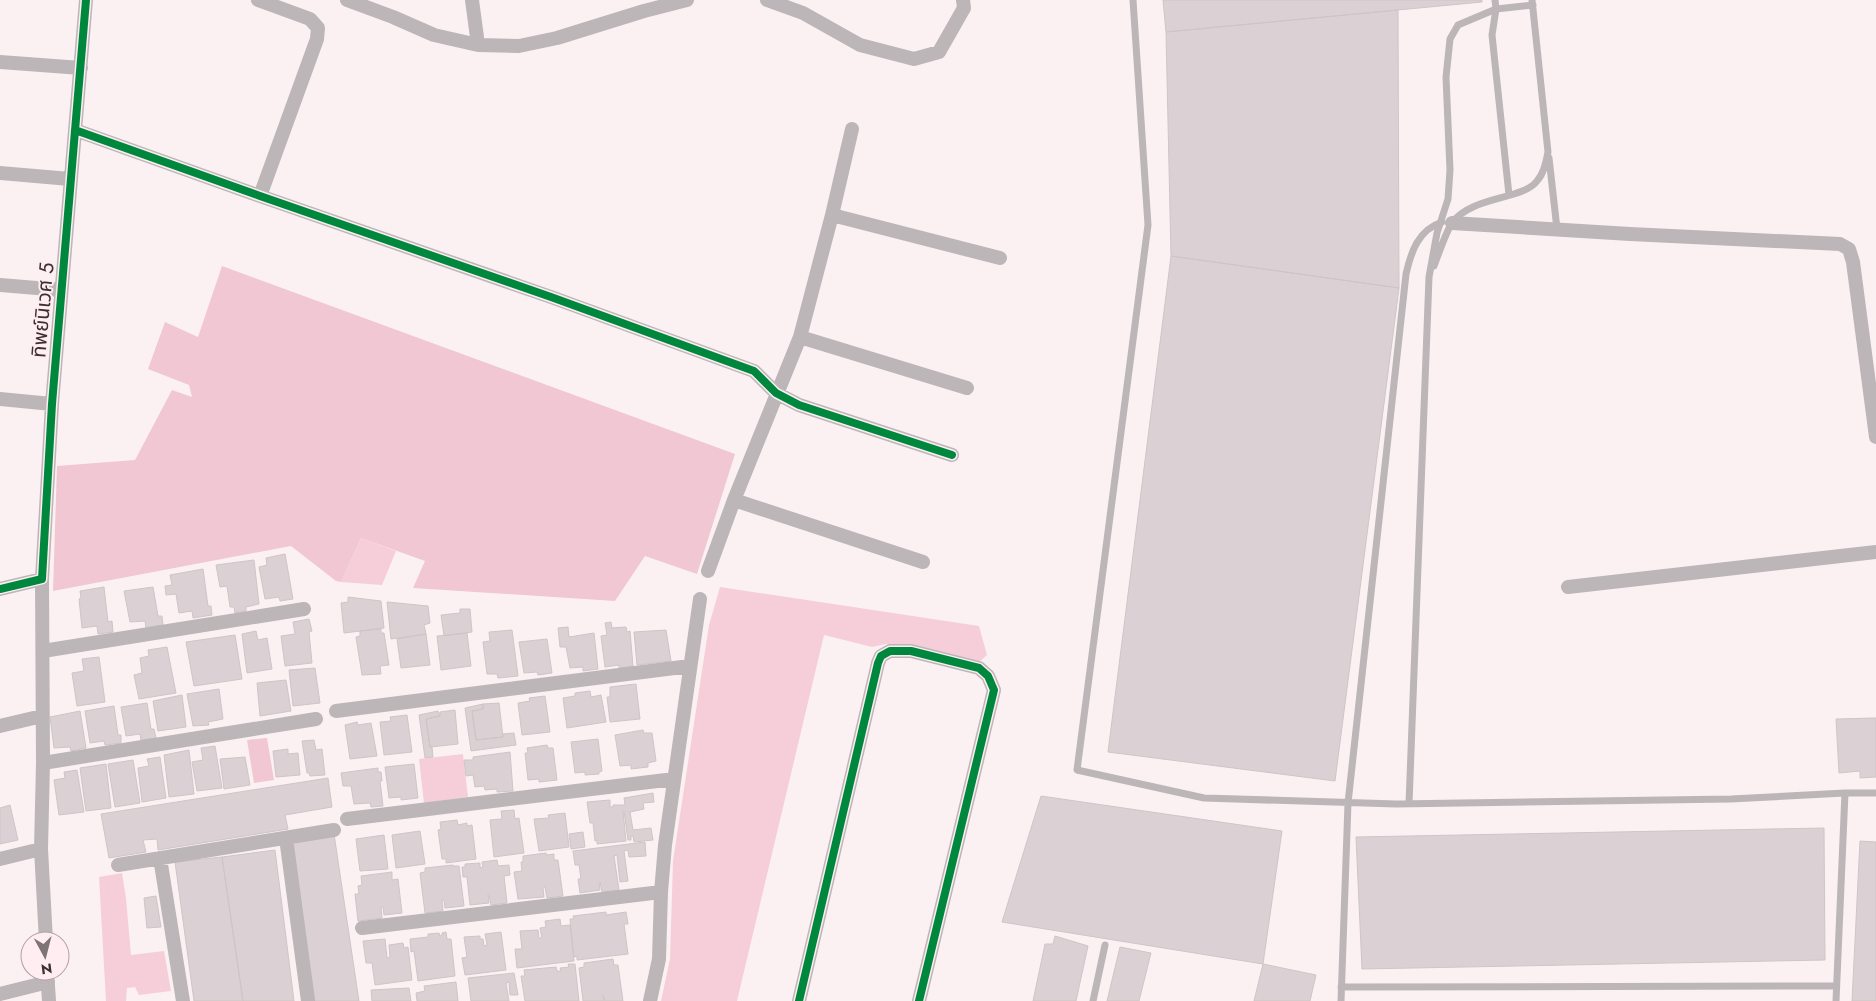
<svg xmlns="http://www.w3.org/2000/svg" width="1876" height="1001" font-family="Jost,'Noto Sans Thai',sans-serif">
<rect width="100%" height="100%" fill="#fbf1f3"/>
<path fill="#f6ceda" d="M 361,538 L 396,551 L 382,585 L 341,582 Z
M 720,587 L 979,626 L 987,655 L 979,662 L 886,644 L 872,647 L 824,635 L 737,1001 L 661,1001 L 670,959 L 673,861 L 709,625 Z
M 463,754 L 468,797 L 424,803 L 419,759 Z
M 122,873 L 126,898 L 131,955 L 164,951 L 171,991 L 139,995 L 135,987 L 127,988 L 126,1001 L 106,1001 L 99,877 Z"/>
<path fill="#f0c7d3" d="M 222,266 L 735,454 L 697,574 L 645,556 L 615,601 L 413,588 L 425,561 L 361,538 L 341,582 L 336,581 L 291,546 L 53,591 L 57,466 L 135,460 L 172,390 L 192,397 L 189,385 L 148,369 L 165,322 L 198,337 Z
M 267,738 L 274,780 L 254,783 L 247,740 Z"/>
<path fill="#dbd1d4" stroke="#cec5c7" d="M 1163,0 L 1482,0 L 1482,2 L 1166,32 Z
M 1398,10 L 1399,288 L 1171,256 L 1166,32 Z
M 1171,256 L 1399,288 L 1335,781 L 1108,752 Z
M 285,554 L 293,599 L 280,601 L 279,597 L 265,599 L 259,567 L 267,565 L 266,558 Z
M 254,560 L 259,604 L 246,607 L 246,611 L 235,613 L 234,607 L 230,607 L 227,586 L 220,587 L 216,565 Z
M 203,569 L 208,606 L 211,606 L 212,615 L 193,618 L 192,611 L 179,613 L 176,594 L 166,595 L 165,586 L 172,585 L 170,575 Z
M 104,587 L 108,622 L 112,621 L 113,632 L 98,634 L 97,626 L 82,628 L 79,599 L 81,598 L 80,591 Z
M 153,587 L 158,616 L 162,616 L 163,625 L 146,628 L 145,621 L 130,622 L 124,591 Z
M 348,597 L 381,601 L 384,628 L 344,633 L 341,603 L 348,602 Z
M 387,602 L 428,606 L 430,623 L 424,625 L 426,634 L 391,639 Z
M 460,609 L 470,609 L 472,632 L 444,636 L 441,615 L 460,613 Z
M 309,619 L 312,631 L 309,632 L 312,663 L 285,666 L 281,636 L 295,634 L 293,622 Z
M 611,622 L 612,628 L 626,627 L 627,632 L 630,631 L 633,666 L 619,668 L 619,665 L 605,667 L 601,636 L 607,635 L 605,623 Z
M 568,627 L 569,637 L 594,633 L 598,669 L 583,671 L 583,667 L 570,668 L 566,647 L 560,647 L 558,628 Z
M 381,629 L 381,633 L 384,633 L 389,665 L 380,666 L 381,674 L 362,675 L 356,637 L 360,636 L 360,631 Z
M 512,630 L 518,676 L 498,678 L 497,674 L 487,674 L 483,642 L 490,641 L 489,632 Z
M 666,630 L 671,661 L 637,665 L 634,632 Z
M 256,631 L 258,640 L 267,638 L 272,669 L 247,673 L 242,634 Z
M 467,633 L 471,666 L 441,670 L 437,636 Z
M 426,634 L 430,665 L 401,668 L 397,639 Z
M 235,635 L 242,679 L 194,686 L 186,642 Z
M 547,639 L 552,673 L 538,675 L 537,672 L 524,673 L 519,642 Z
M 167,647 L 176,693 L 139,699 L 134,675 L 142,673 L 140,658 L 149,656 L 148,650 Z
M 99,657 L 105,702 L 77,706 L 72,673 L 84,671 L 82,659 Z
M 315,668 L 320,703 L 293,706 L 289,670 Z
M 286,680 L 291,711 L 260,716 L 257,683 Z
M 636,684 L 640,719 L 610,722 L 607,697 L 610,697 L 610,687 Z
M 219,689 L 223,719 L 208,722 L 209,725 L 193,726 L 187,694 Z
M 590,691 L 591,697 L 601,695 L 606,722 L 567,728 L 563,698 L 575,696 L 575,693 Z
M 182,695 L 186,727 L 158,731 L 153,701 Z
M 545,696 L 550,732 L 522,735 L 518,703 L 530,701 L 529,698 Z
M 147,703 L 151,729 L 154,729 L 156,738 L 141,740 L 140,734 L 126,736 L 121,707 Z
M 499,703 L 503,737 L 476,740 L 472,711 L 483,709 L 483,704 Z
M 483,704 L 483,709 L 472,711 L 476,740 L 503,737 L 503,734 L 514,733 L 516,745 L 471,751 L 465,708 Z
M 114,706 L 118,735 L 121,735 L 121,743 L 105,745 L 104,741 L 90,743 L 85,711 Z
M 455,710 L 458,744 L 430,747 L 426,719 L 440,716 L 440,712 Z
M 80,711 L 86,748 L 71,751 L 70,747 L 54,748 L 50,717 Z
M 438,711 L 440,716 L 426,719 L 430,747 L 432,747 L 433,757 L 425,758 L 419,715 Z
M 407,715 L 412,752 L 384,755 L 380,722 L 391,721 L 390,717 Z
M 1874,718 L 1876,718 L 1876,777 L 1860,778 L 1860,771 L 1839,773 L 1836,719 Z
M 357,722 L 358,725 L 371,723 L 377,756 L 350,759 L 345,725 Z
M 643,730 L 644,733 L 652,733 L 656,761 L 648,763 L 648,767 L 631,769 L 631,765 L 620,766 L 615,735 Z
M 598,739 L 602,771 L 599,772 L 599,774 L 585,775 L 585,772 L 575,773 L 571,742 Z
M 314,740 L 316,750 L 322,749 L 325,775 L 310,776 L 309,773 L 307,773 L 302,741 Z
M 547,745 L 548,748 L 553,748 L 557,780 L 539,782 L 539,779 L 528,780 L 525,753 L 528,753 L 527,748 Z
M 215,746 L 222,788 L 197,791 L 192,762 L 203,760 L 201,748 Z
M 288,749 L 288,754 L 298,753 L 300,775 L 276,777 L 273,751 Z
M 189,750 L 194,794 L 169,797 L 164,755 Z
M 510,752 L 513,791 L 497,792 L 497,789 L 485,790 L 484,786 L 475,787 L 473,775 L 466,776 L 464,760 L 473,760 L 473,757 Z
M 160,757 L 166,798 L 142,802 L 138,768 L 149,766 L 147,759 Z
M 245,757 L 250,785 L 224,789 L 220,759 Z
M 133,760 L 140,803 L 115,807 L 108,764 Z
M 106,764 L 111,808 L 86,811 L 80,768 Z
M 414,764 L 418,798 L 401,800 L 401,797 L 389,798 L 385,767 Z
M 378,768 L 378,772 L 381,772 L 382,781 L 380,781 L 383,806 L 371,807 L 370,803 L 354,804 L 351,786 L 343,786 L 341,773 Z
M 77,770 L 84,812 L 59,815 L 54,780 L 65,778 L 64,772 Z
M 328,778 L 332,807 L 285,815 L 288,829 L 158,850 L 157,839 L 143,840 L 146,852 L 109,858 L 101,814 Z
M 653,793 L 654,802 L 643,803 L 644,809 L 630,812 L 633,830 L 651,828 L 653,840 L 634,842 L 633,836 L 631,836 L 631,840 L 628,840 L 624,811 L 623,811 L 626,841 L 597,844 L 597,840 L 595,841 L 593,823 L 590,823 L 587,802 L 610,800 L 610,807 L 613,807 L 613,805 L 625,805 L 624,798 Z
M 1041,796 L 1282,831 L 1263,964 L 1002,922 Z
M 10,805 L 18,840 L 0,844 L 0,808 Z
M 514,810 L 515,819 L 519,818 L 524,853 L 494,857 L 490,820 L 502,819 L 501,811 Z
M 565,813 L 569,847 L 539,851 L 534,819 L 549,818 L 548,815 Z
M 457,820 L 458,825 L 467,823 L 467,826 L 472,825 L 476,859 L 446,863 L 446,859 L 442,859 L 438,830 L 441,829 L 440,822 Z
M 1824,828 L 1825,960 L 1362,969 L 1356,837 Z
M 420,831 L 425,864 L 396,868 L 392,835 Z
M 583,832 L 585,847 L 571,849 L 569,834 Z
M 334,834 L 359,1001 L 315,1001 L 292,841 Z
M 384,835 L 388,869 L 360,871 L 356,839 Z
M 1860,841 L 1876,842 L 1876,1001 L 1852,1001 Z
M 645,842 L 646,856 L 629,857 L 628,850 L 624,851 L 628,881 L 620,882 L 617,855 L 614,856 L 619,890 L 602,892 L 600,882 L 599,882 L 600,890 L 580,893 L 578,879 L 581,879 L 579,865 L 575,865 L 573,851 Z
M 275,850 L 294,1001 L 243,1001 L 222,857 Z
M 546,853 L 547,855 L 554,854 L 554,860 L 558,860 L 563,896 L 547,898 L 545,887 L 543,888 L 544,897 L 518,899 L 514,872 L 522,871 L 521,862 L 523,862 L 523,856 Z
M 222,857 L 243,1001 L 194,1001 L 175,862 Z
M 497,860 L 498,866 L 509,865 L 510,875 L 504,876 L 507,903 L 491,905 L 489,894 L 488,894 L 489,903 L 470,905 L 467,877 L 463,877 L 462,867 L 465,867 L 465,864 L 480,863 L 480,868 L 483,867 L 482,862 Z
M 453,865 L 453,866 L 459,866 L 464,906 L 445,908 L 444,900 L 442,900 L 443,911 L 425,913 L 420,873 L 425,872 L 425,868 Z
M 392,872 L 392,880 L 398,879 L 402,913 L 384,915 L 383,907 L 381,907 L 382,918 L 358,921 L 355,894 L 359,894 L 358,886 L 362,885 L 361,876 Z
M 156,896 L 161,927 L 147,928 L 144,898 Z
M 606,912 L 606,915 L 626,912 L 628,924 L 624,924 L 628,954 L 577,960 L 577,956 L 574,957 L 570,919 L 574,919 L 573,916 Z
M 560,919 L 561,926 L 570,925 L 574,961 L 517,968 L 515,949 L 522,949 L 520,931 L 538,930 L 539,938 L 542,938 L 540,928 L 546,927 L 545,921 Z
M 446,932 L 447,939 L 451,939 L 455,976 L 418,981 L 414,951 L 411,952 L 410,939 L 428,937 L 428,934 L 439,933 L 440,936 L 442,935 L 442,933 Z
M 501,932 L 506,970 L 465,975 L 462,958 L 467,957 L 464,937 L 480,936 L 480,939 L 483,939 L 484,946 L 487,945 L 485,934 Z
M 1055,936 L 1088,946 L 1076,1001 L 1033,1001 L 1045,944 L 1053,944 Z
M 385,939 L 387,958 L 390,957 L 389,945 L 403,943 L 404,948 L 408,947 L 412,980 L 375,985 L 372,963 L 366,963 L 363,941 Z
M 1120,947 L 1151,953 L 1139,1001 L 1107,1001 Z
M 613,959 L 614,965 L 618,965 L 623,1001 L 605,1001 L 603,995 L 604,1001 L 583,1001 L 579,968 L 584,967 L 584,963 Z
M 568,964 L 575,964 L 579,1001 L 525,1001 L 521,976 L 525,976 L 524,970 L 556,967 L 557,971 L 561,971 L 560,968 L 569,967 Z
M 1263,964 L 1316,975 L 1310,1001 L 1254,1001 Z
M 514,973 L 518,995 L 510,995 L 509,982 L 506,983 L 509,1001 L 471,1001 L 468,978 Z
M 456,982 L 458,1001 L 417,1001 L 416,993 L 425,991 L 424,986 Z
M 409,988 L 411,1001 L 372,1001 L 371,990 Z"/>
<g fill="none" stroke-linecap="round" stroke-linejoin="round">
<path stroke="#bcb6b8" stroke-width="7" d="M 1133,0 L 1148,225 L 1077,770 L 1204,798 L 1396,804 L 1731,799 L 1845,793 L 1876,793
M 1495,0 L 1496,9 L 1492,35 L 1509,195
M 1549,158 L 1557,229
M 1434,266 C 1439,253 1445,234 1452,223 C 1471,196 1523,200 1537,181 C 1544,173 1546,162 1548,152 L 1532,0
M 1409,804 L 1429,277 L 1437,233 L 1448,199 L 1450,170 L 1446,77 L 1450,39 L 1458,25 L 1496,9 L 1533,5
M 1341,987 L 1836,986
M 1093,1001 L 1105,945
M 1341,1001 L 1348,803 L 1406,274 C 1411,252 1418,230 1442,222
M 1836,1001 L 1845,793"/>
<path stroke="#bcb6b8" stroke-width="14" d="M 258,0 L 310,19 L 318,28 L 317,39 L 260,196
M 347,0 L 393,17 L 434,35 L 478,45 L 519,46 L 557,38 L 644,11 L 687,0
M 472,0 L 478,45
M 767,0 L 803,13 L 860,45 L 914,59 L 939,52 L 964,8 L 963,0
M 0,62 L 81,68
M 75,130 L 260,196 L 551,297 L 754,371 L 776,393 L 799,405 L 952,455
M 0,173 L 70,179
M 832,215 L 1000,258
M 1452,223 L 1630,234 L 1840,244 L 1849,249 L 1853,262 L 1876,437
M 0,285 L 61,290
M 800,337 L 967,388
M 0,399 L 52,404
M 734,500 L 923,562
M 708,571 L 734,500 L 800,337 L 832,215 L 852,129
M 42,579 L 43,763 L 41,849 L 46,941
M 1568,587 L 1876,552
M 0,589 L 42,579 L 52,404 L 86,0
M 43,651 L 304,609
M 336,711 L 690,666
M 0,726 L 42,716
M 43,763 L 316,719
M 347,819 L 674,779
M 286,838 L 308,1001
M 160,858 L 183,1001
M 0,859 L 41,849
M 118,865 L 334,830
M 362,928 L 661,892
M 47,971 L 49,1001
M 0,994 L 48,982
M 650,1001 L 659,959 L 661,892 L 665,845 L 700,599
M 799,1001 L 878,663 L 881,656 L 890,651 L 911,651 L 979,668 L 988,676 L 994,690 L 919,1001"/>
<defs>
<path id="cycleway" d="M 75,130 L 260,196 L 551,297 L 754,371 L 776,393 L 799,405 L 952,455
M 0,589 L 42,579 L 52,404 L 86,0
M 799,1001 L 878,663 L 881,656 L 890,651 L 911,651 L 979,668 L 988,676 L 994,690 L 919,1001"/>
</defs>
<use href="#cycleway" stroke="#ffedf1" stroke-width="11"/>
<use href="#cycleway" stroke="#00873e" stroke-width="8"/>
</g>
<g text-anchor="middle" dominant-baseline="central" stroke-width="4" stroke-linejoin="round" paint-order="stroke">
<g font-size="20" fill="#3a2f32" stroke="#ffedf1">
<text transform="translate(43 310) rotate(-85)">ทิพย์นิเวศ 5</text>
</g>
</g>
<g transform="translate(45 956) rotate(173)"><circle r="24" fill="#ffedf1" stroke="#b0a1a5"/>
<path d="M0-4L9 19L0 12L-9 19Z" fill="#7e7376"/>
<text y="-8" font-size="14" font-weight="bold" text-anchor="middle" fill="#3a2f32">N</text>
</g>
</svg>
